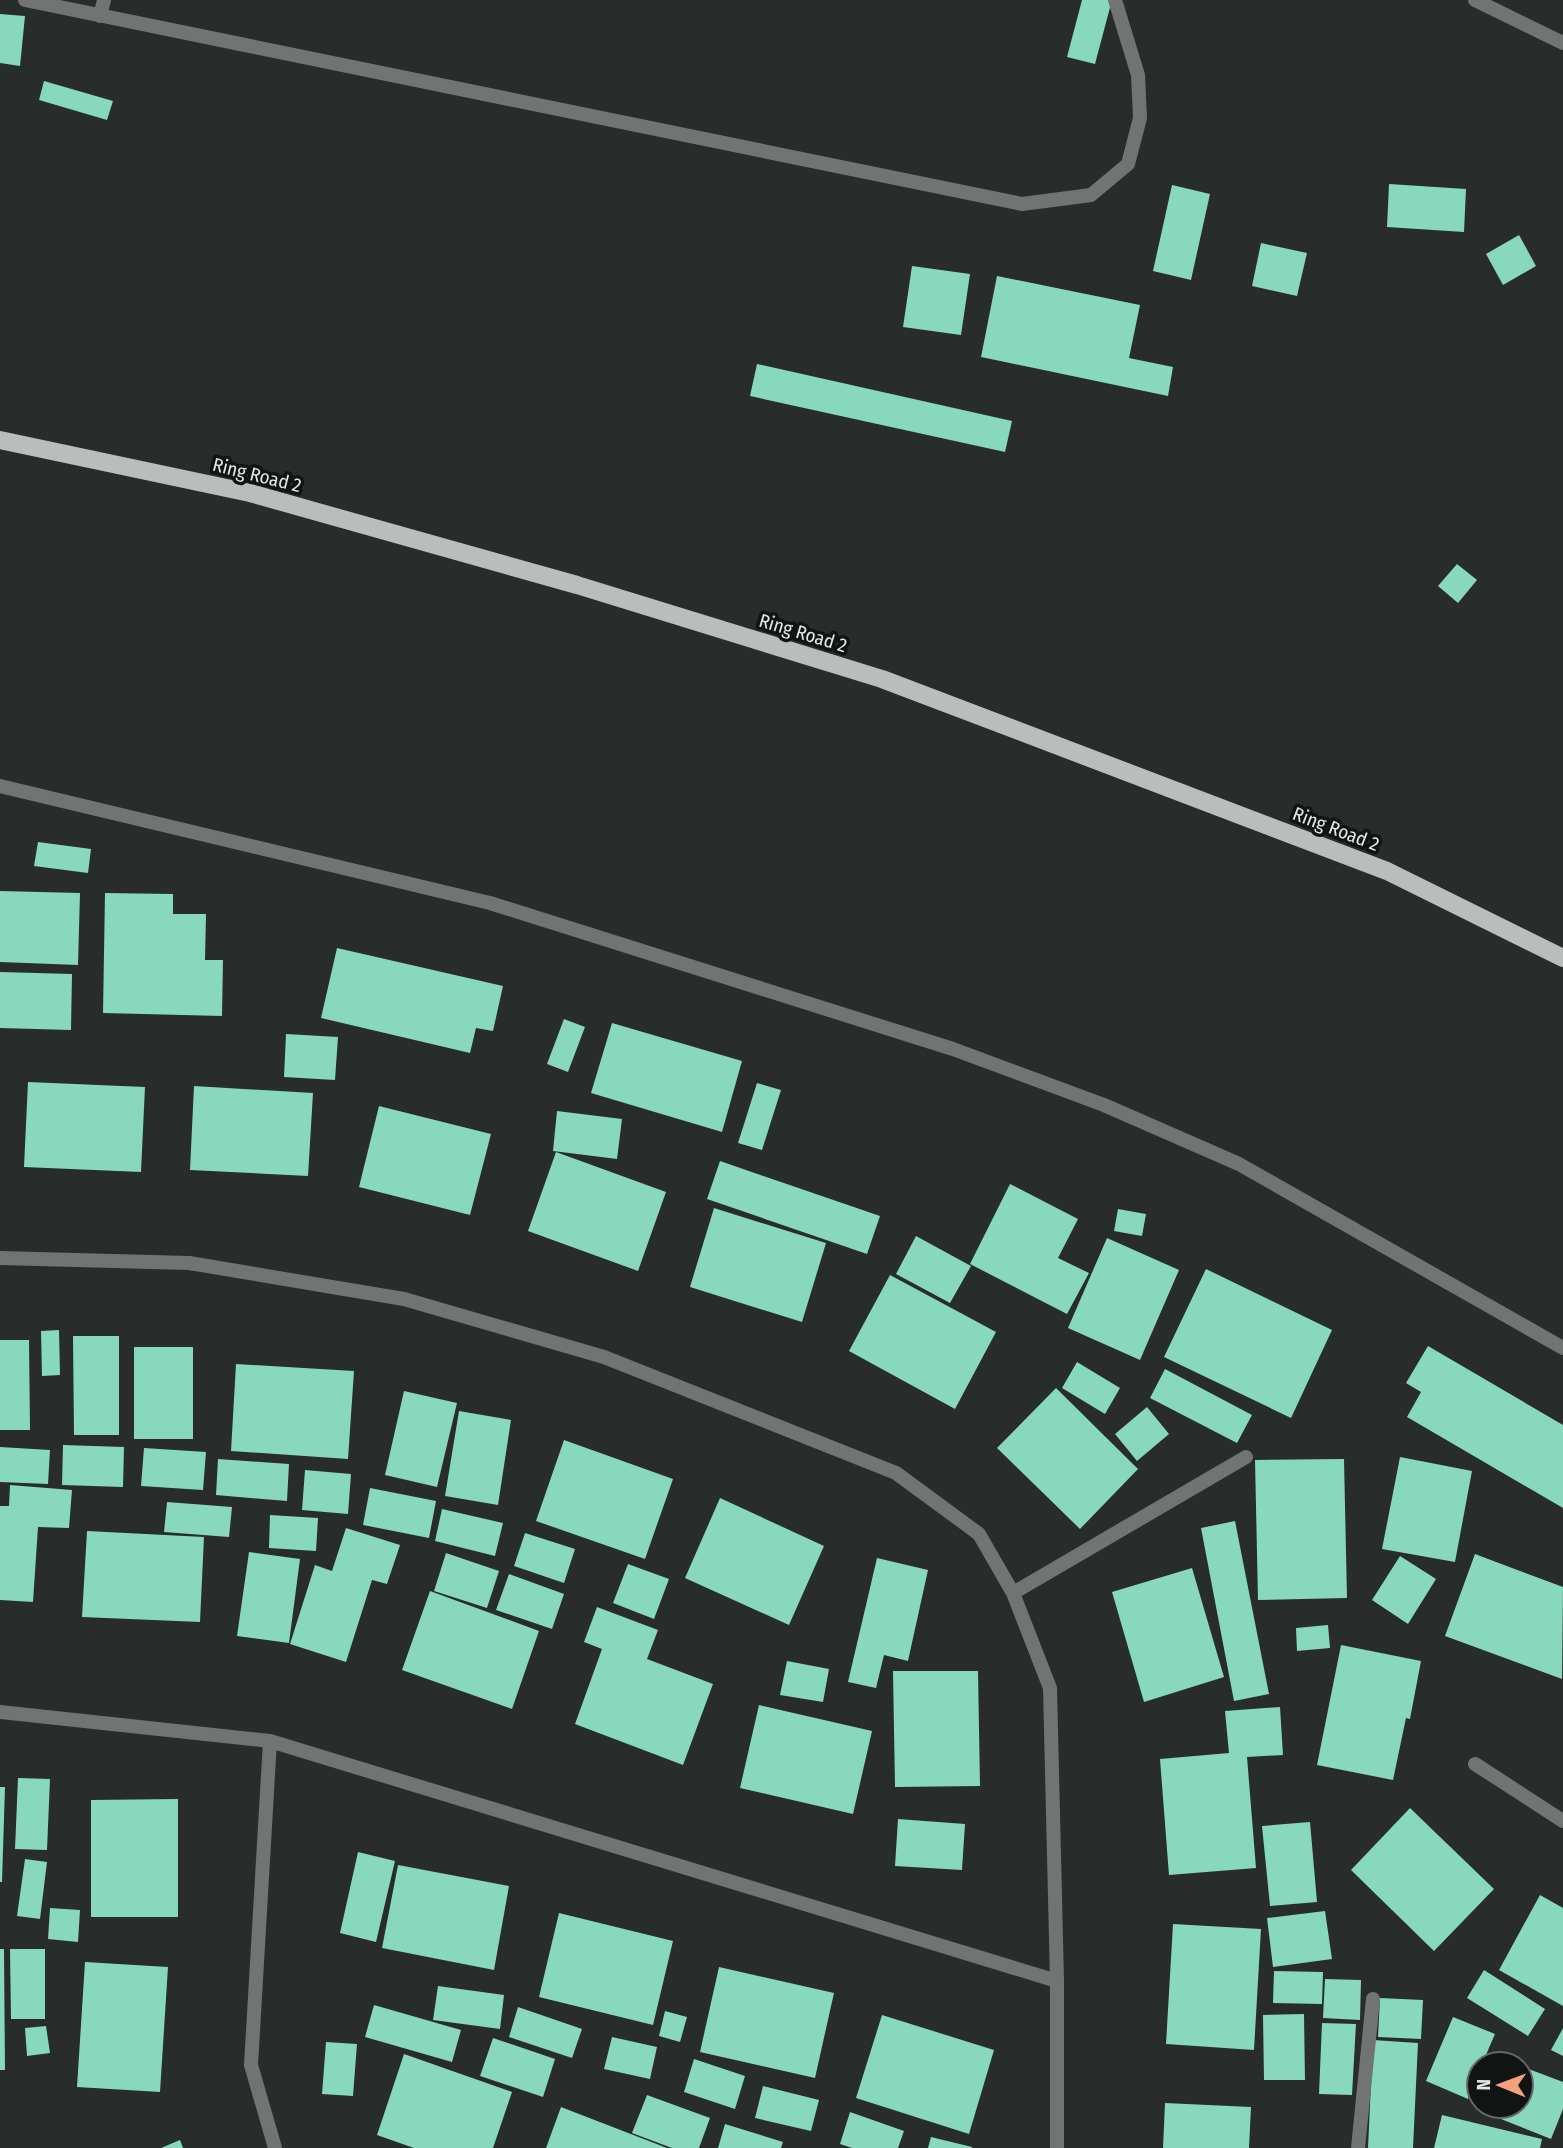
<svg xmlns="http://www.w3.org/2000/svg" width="1563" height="2148" font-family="'Fira Sans Condensed',sans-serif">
<rect width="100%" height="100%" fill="#282c2a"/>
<path fill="#87d8bd" d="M 1082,0 L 1112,0 L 1095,64 L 1067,57 Z
M 0,14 L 25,16 L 20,66 L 0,63 Z
M 44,81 L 113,101 L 107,120 L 39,100 Z
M 1389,184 L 1466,189 L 1464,232 L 1387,227 Z
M 1172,185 L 1210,194 L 1191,280 L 1153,271 Z
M 1519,235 L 1536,266 L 1503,285 L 1486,254 Z
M 1261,243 L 1307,253 L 1297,296 L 1252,286 Z
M 912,266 L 970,274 L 961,335 L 903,327 Z
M 997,276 L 1140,305 L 1129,358 L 1173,367 L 1168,396 L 981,357 Z
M 757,364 L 1012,421 L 1005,452 L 750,396 Z
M 1457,564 L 1477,580 L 1458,603 L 1438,586 Z
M 38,842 L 91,849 L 88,873 L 34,866 Z
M 0,891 L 80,893 L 78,965 L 0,962 Z
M 105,893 L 173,894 L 173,914 L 206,914 L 205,960 L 223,960 L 222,1016 L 103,1013 Z
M 337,948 L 503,986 L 493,1031 L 476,1028 L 470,1053 L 321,1018 Z
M 0,972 L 72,974 L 71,1030 L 0,1028 Z
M 564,1019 L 585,1027 L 568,1072 L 547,1064 Z
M 612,1023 L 742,1061 L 722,1132 L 591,1093 Z
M 286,1034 L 338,1037 L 335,1080 L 284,1077 Z
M 28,1082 L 145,1087 L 141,1172 L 24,1167 Z
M 757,1083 L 781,1090 L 762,1150 L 738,1143 Z
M 194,1086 L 313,1093 L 308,1176 L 190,1170 Z
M 379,1106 L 491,1134 L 470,1215 L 359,1187 Z
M 557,1111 L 622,1119 L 617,1159 L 553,1151 Z
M 556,1152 L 666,1192 L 638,1271 L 528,1231 Z
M 720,1161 L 880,1216 L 867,1254 L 707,1199 Z
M 1010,1184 L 1078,1219 L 1058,1258 L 1089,1273 L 1067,1314 L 970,1264 Z
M 714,1208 L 826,1243 L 802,1322 L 690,1287 Z
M 1118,1209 L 1146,1214 L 1142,1236 L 1114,1231 Z
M 916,1236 L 971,1266 L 950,1303 L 896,1274 Z
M 1107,1238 L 1179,1270 L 1140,1360 L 1068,1328 Z
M 1206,1269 L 1332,1330 L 1291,1418 L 1164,1357 Z
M 890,1275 L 996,1332 L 955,1409 L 849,1351 Z
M 59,1330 L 60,1375 L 42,1376 L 41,1331 Z
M 73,1336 L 119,1336 L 119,1435 L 74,1435 Z
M 0,1340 L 29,1340 L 30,1430 L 0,1430 Z
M 1428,1346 L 1563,1425 L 1563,1508 L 1407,1417 L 1421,1392 L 1406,1383 Z
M 134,1347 L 193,1347 L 193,1439 L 134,1439 Z
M 1077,1362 L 1120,1388 L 1105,1414 L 1062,1388 Z
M 236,1364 L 354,1371 L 348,1459 L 231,1451 Z
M 1165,1369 L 1252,1415 L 1237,1443 L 1150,1398 Z
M 1056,1388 L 1138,1469 L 1080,1529 L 997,1448 Z
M 404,1391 L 457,1403 L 437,1487 L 385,1475 Z
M 1147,1407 L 1169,1434 L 1137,1461 L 1115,1434 Z
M 459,1411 L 511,1420 L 498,1505 L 445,1496 Z
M 564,1440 L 673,1479 L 645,1559 L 536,1521 Z
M 63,1445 L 124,1447 L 123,1487 L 62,1485 Z
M 0,1447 L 50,1450 L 48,1484 L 0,1482 Z
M 144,1448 L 206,1452 L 203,1490 L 141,1486 Z
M 1400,1457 L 1472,1471 L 1455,1562 L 1382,1549 Z
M 218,1459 L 289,1464 L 287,1501 L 216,1495 Z
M 1344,1459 L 1347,1598 L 1258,1600 L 1255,1460 Z
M 305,1470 L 351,1474 L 348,1514 L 302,1510 Z
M 10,1485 L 72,1490 L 69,1528 L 38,1527 L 33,1602 L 0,1600 L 0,1506 L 9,1506 Z
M 370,1488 L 436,1501 L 429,1538 L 363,1525 Z
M 720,1498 L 824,1546 L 789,1625 L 685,1578 Z
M 167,1502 L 232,1507 L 229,1537 L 164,1532 Z
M 442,1509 L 503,1523 L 495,1556 L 435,1541 Z
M 270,1515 L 318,1518 L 316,1551 L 269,1548 Z
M 1235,1521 L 1269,1694 L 1234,1701 L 1201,1528 Z
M 346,1528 L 400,1545 L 387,1584 L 372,1580 L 346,1662 L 290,1644 L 315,1565 L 332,1571 Z
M 87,1531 L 204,1537 L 200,1622 L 82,1617 Z
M 525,1533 L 575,1549 L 564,1583 L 514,1566 Z
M 249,1552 L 300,1559 L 289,1643 L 237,1636 Z
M 446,1553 L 499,1571 L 487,1608 L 434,1591 Z
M 1475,1554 L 1563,1587 L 1562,1679 L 1445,1636 Z
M 1400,1556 L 1436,1579 L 1408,1624 L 1372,1600 Z
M 877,1558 L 928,1570 L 908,1661 L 884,1655 L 876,1688 L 848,1682 Z
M 628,1564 L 669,1579 L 654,1619 L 613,1603 Z
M 1192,1568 L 1224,1677 L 1144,1702 L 1112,1592 Z
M 509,1574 L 564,1594 L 552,1629 L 496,1610 Z
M 430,1591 L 539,1631 L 512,1709 L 402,1670 Z
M 597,1607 L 658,1630 L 647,1659 L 713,1684 L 683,1765 L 575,1724 L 602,1649 L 584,1642 Z
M 1328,1625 L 1330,1648 L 1297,1651 L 1296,1628 Z
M 1341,1645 L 1421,1661 L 1410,1719 L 1406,1718 L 1393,1780 L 1317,1765 Z
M 787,1661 L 829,1669 L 823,1702 L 780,1695 Z
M 893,1671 L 978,1671 L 980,1786 L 895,1787 Z
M 759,1705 L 872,1731 L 853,1814 L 740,1788 Z
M 1280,1707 L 1283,1755 L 1247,1757 L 1256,1868 L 1169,1875 L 1160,1759 L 1229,1753 L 1225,1711 Z
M 18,1778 L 50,1779 L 47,1850 L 15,1849 Z
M 0,1787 L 5,1787 L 2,1882 L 0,1882 Z
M 178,1799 L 178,1917 L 91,1917 L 91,1800 Z
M 1410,1808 L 1494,1889 L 1434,1951 L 1351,1870 Z
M 898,1819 L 965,1824 L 962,1870 L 895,1866 Z
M 1310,1822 L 1317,1902 L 1270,1906 L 1262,1826 Z
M 358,1852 L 395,1861 L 376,1942 L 340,1933 Z
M 25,1859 L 47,1862 L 40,1919 L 17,1916 Z
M 398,1865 L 509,1886 L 494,1970 L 382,1948 Z
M 1540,1895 L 1563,1908 L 1563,2006 L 1499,1970 Z
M 50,1908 L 80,1910 L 78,1942 L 48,1939 Z
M 1325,1911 L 1332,1959 L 1273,1967 L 1267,1918 Z
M 559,1913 L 673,1941 L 653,2025 L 539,1997 Z
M 1173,1924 L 1261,1929 L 1254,2050 L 1166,2044 Z
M 0,1949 L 4,1949 L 5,2070 L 0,2070 Z
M 10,1949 L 45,1949 L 45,2019 L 11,2019 Z
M 85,1962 L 168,1967 L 160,2092 L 77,2087 Z
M 719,1967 L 834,1993 L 815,2078 L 700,2052 Z
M 1484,1970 L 1545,2009 L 1528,2036 L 1467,1998 Z
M 1274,1971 L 1323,1972 L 1322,2004 L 1273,2003 Z
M 1325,1979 L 1361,1980 L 1360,2020 L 1323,2018 Z
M 438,1986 L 504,1995 L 500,2029 L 433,2020 Z
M 1380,1998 L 1423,2000 L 1421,2039 L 1378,2037 Z
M 374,2005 L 461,2030 L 452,2062 L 365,2037 Z
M 518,2007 L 582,2029 L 572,2058 L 509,2037 Z
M 665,2011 L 687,2017 L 680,2042 L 659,2036 Z
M 1304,2014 L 1305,2080 L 1264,2080 L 1263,2015 Z
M 882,2015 L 994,2050 L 969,2134 L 856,2098 Z
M 1453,2017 L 1495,2034 L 1482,2064 L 1479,2064 L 1479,2072 L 1468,2099 L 1426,2081 Z
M 1322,2023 L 1356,2024 L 1352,2095 L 1319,2094 Z
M 46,2026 L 50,2053 L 27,2056 L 25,2028 Z
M 1563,2028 L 1563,2056 L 1551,2050 Z
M 612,2037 L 657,2047 L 650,2079 L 604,2069 Z
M 493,2038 L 555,2059 L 543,2097 L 480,2076 Z
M 1373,2040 L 1418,2043 L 1413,2148 L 1368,2148 Z
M 326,2042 L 357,2044 L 353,2096 L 322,2094 Z
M 404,2054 L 512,2092 L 493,2148 L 414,2148 L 377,2135 Z
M 1496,2056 L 1516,2064 L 1493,2064 Z
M 694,2059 L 745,2076 L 735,2109 L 684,2092 Z
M 1521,2066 L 1563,2082 L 1563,2109 L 1551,2139 L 1476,2109 L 1479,2101 L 1479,2106 L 1521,2106 Z
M 763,2086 L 819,2100 L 811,2131 L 755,2118 Z
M 647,2095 L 710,2118 L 699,2148 L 672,2148 L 632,2133 Z
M 1165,2103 L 1251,2107 L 1249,2148 L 1163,2148 Z
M 561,2107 L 667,2148 L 546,2148 Z
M 850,2112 L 904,2131 L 898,2148 L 852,2148 L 840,2144 Z
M 1442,2115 L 1542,2139 L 1540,2148 L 1434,2148 Z
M 725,2124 L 783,2142 L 781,2148 L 718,2148 Z
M 931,2137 L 972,2147 L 972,2148 L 928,2148 Z
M 180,2140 L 183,2148 L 161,2148 Z"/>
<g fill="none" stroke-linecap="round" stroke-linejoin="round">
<path stroke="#727473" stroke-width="14" d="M 25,0 L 1022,204 L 1091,195 L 1128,164 L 1140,118 L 1138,75 L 1115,0
M 100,16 L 104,0"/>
<path stroke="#727473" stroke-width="14" d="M 1475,0 L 1563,43
M 0,786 L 490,903 L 953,1049 L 1104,1105 L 1239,1164 L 1563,1348
M 0,1258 L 189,1263 L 404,1299 L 604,1357 L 896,1473 L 979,1534 L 1013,1593 L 1050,1688 L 1057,1981 L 1057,2148
M 1013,1593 L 1246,1457
M 0,1712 L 270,1741 L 1057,1981
M 270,1741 L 251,2065 L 275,2148
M 1475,1764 L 1563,1821
M 1358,2148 L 1373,1999"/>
<path stroke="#b9bebc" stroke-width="18" d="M 0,440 L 250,493 L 577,585 L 882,679 L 1387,871 L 1563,958"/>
</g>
<g text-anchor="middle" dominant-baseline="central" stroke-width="7" stroke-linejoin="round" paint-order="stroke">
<g font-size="19" fill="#e4e6e5" stroke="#121413">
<text transform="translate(257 475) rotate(14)">Ring Road 2</text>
<text transform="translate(803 633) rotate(17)">Ring Road 2</text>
<text transform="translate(1336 829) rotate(21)">Ring Road 2</text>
</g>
</g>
<g transform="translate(1500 2085) rotate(271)"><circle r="33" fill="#121413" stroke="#666867" stroke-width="2"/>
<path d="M0-5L12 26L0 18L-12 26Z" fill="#f2a17e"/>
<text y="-10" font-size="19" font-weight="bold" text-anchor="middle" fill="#e4e6e5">N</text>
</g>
</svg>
